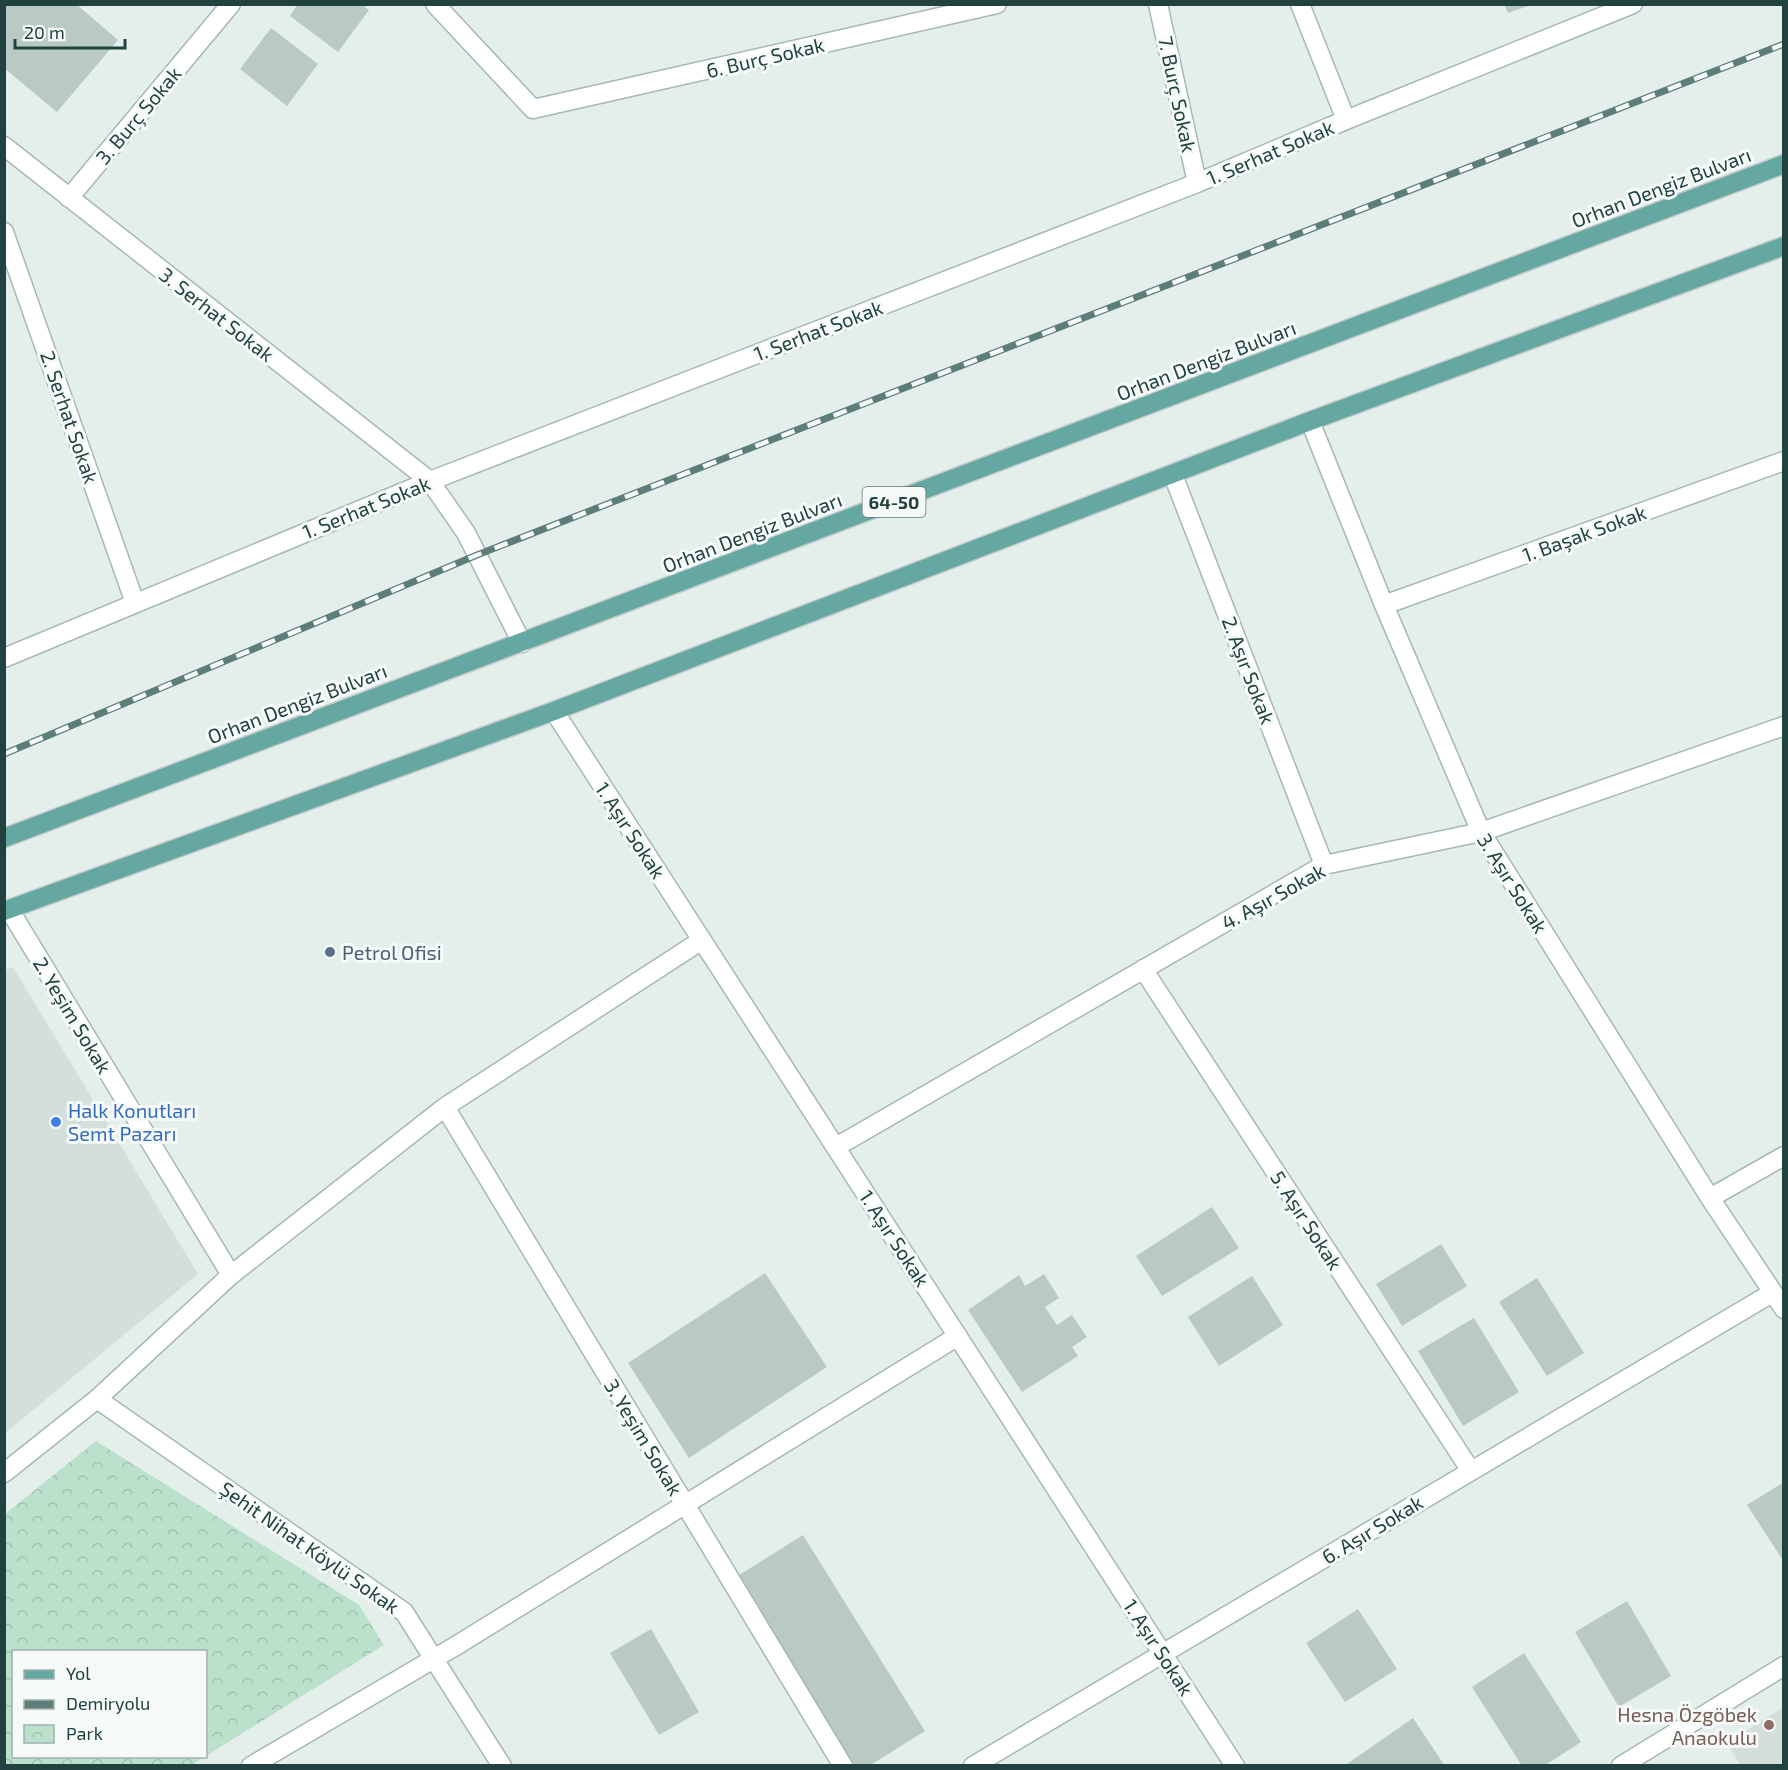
<svg xmlns="http://www.w3.org/2000/svg" width="1788" height="1770" font-family="'Exo 2',sans-serif">
<defs>
<pattern id="park-crowns" width="20" height="18" patternUnits="userSpaceOnUse" patternTransform="scale(1.5)"><rect width="20" height="18" fill="#bbe1cc"/><path d="M2 6a3 3 0 1 1 6 0M12 15a3 3 0 1 1 6 0" fill="none" stroke="#a0c2b0"/></pattern>
</defs>
<rect width="100%" height="100%" fill="#e4efec"/>
<path fill="#d2dfdb" d="M 13,967 L 198,1274 L 5,1433 L 4,970 Z
M 1783,1707 L 1783,1765 L 1740,1765 L 1727,1743 Z"/>
<path fill="url(#park-crowns)" d="M 96,1441 L 359,1605 L 384,1645 L 206,1756 L 206,1652 L 14,1652 L 14,1756 L 205,1756 L 191,1766 L 5,1765 L 5,1514 Z"/>
<path fill="#b9cac5" d="M 4,4 L 76,4 L 118,40 L 57,112 L 4,68 Z
M 298,4 L 361,4 L 369,10 L 338,52 L 290,16 Z
M 1504,4 L 1531,4 L 1531,5 L 1508,13 Z
M 271,28 L 318,64 L 287,106 L 240,69 Z
M 1212,1207 L 1239,1248 L 1162,1296 L 1136,1256 Z
M 1441,1244 L 1467,1286 L 1402,1326 L 1376,1284 Z
M 765,1273 L 827,1367 L 689,1458 L 628,1363 Z
M 1044,1274 L 1059,1298 L 1045,1307 L 1057,1325 L 1072,1315 L 1087,1337 L 1072,1347 L 1078,1356 L 1022,1392 L 968,1310 L 1019,1275 L 1025,1286 Z
M 1252,1276 L 1283,1325 L 1219,1366 L 1188,1317 Z
M 1537,1278 L 1584,1353 L 1547,1376 L 1499,1302 Z
M 1474,1318 L 1519,1392 L 1463,1426 L 1418,1351 Z
M 1784,1482 L 1784,1562 L 1747,1505 Z
M 803,1535 L 925,1731 L 869,1766 L 853,1766 L 736,1577 Z
M 1627,1601 L 1671,1676 L 1619,1707 L 1575,1632 Z
M 1358,1609 L 1397,1669 L 1345,1702 L 1306,1643 Z
M 651,1629 L 699,1712 L 659,1735 L 610,1653 Z
M 1524,1653 L 1581,1742 L 1544,1766 L 1522,1766 L 1472,1687 Z
M 1413,1718 L 1445,1766 L 1344,1766 Z"/>
<g fill="none" stroke-linecap="round" stroke-linejoin="round">
<defs>
<path id="street" d="M 435,4 L 533,109 L 997,4
M 1158,4 L 1197,183
M 1300,4 L 1346,120
M 4,146 L 430,481 L 466,533 L 522,643
M 69,198 L 231,4
M 4,232 L 135,603
M 1310,421 L 1384,605 L 1481,832 L 1710,1198 L 1784,1309
M 1173,475 L 1324,865
M 1384,605 L 1784,461
M 4,658 L 430,481 L 1197,183 L 1346,120 L 1633,4
M 554,711 L 1235,1766
M 9,909 L 231,1275
M 1143,969 L 1471,1471
M 445,1107 L 843,1766
M 836,1147 L 1324,865 L 1481,832 L 1784,726
M 1710,1198 L 1784,1156
M 97,1399 L 404,1612 L 502,1766
M 4,1473 L 97,1399 L 231,1275 L 445,1107 L 702,940
M 251,1766 L 454,1647 L 958,1336
M 973,1766 L 1772,1293
M 1621,1766 L 1784,1666"/>
<path id="primary" d="M 4,838 L 1784,164
M 4,911 L 554,711 L 1310,421 L 1784,246"/>
</defs>
<use href="#street" stroke="#a6b8b5" stroke-width="21"/>
<use href="#primary" stroke="#c1cac9" stroke-width="21"/>
<use href="#street" stroke="#fff" stroke-width="18"/>
<use href="#primary" stroke="#65a8a2" stroke-width="18"/>
<defs>
<path id="rail" d="M 4,754 L 477,555 L 1784,44"/>
</defs>
<use href="#rail" stroke="#5c7d7a" stroke-width="7"/>
<use href="#rail" stroke="#f5faf9" stroke-width="4.5" stroke-dasharray="14" stroke-linecap="butt"/>
</g>
<circle fill="#5c6f8a" stroke="#f5faf9" stroke-width="2" cx="330" cy="952" r="6"/>
<circle fill="#3f7fe0" stroke="#f5faf9" stroke-width="2" cx="56" cy="1122" r="6"/>
<circle fill="#8d6e63" stroke="#f5faf9" stroke-width="2" cx="1769" cy="1725" r="6"/>
<g text-anchor="middle" dominant-baseline="central" stroke-width="6" stroke-linejoin="round" paint-order="stroke">
<rect fill="#f5faf9" stroke="#617977" stroke-width="1.5" x="862.5" y="487" width="63" height="30" rx="4.5"/>
<g font-size="18" font-weight="bold" fill="#21423f">
<text x="894" y="502">64-50</text>
</g>
<g font-size="20" fill="#21423f" stroke="#f5faf9">
<text transform="translate(765 57) rotate(-13)">6. Burç Sokak</text>
<text transform="translate(1178 94) rotate(78)">7. Burç Sokak</text>
<text transform="translate(138 115) rotate(-50)">3. Burç Sokak</text>
<text transform="translate(1270 152) rotate(-23)">1. Serhat Sokak</text>
<text transform="translate(1661 187) rotate(-21)">Orhan Dengiz Bulvarı</text>
<text transform="translate(217 314) rotate(38)">3. Serhat Sokak</text>
<text transform="translate(818 330) rotate(-21)">1. Serhat Sokak</text>
<text transform="translate(1206 360) rotate(-21)">Orhan Dengiz Bulvarı</text>
<text transform="translate(70 417) rotate(71)">2. Serhat Sokak</text>
<text transform="translate(366 507) rotate(-22)">1. Serhat Sokak</text>
<text transform="translate(752 532) rotate(-21)">Orhan Dengiz Bulvarı</text>
<text transform="translate(1584 533) rotate(-20)">1. Başak Sokak</text>
<text transform="translate(1249 670) rotate(69)">2. Aşır Sokak</text>
<text transform="translate(297 703) rotate(-21)">Orhan Dengiz Bulvarı</text>
<text transform="translate(631 830) rotate(57)">1. Aşır Sokak</text>
<text transform="translate(1513 883) rotate(58)">3. Aşır Sokak</text>
<text transform="translate(1273 896) rotate(-29)">4. Aşır Sokak</text>
<text transform="translate(73 1015) rotate(59)">2. Yeşim Sokak</text>
<text transform="translate(1307 1220) rotate(57)">5. Aşır Sokak</text>
<text transform="translate(895 1238) rotate(57)">1. Aşır Sokak</text>
<text transform="translate(644 1437) rotate(59)">3. Yeşim Sokak</text>
<text transform="translate(1372 1529) rotate(-31)">6. Aşır Sokak</text>
<text transform="translate(310 1547) rotate(35)">Şehit Nihat Köylü Sokak</text>
<text transform="translate(1159 1647) rotate(57)">1. Aşır Sokak</text>
</g>
<g font-size="20" fill="#4e5e75" stroke="#f5faf9" text-anchor="start">
<text x="342" y="952">Petrol Ofisi</text>
</g>
<g font-size="20" fill="#366cbe" stroke="#f5faf9" text-anchor="start">
<text x="68" y="1110">Halk Konutları<tspan x="68" dy="23">Semt Pazarı</tspan></text>
</g>
<g font-size="20" fill="#785e54" stroke="#f5faf9" text-anchor="end">
<text x="1757" y="1714">Hesna Özgöbek<tspan x="1757" dy="23">Anaokulu</tspan></text>
</g>
</g>
<rect width="1788" height="1770" fill="none" stroke="#21423f" stroke-width="12"/>
<rect x="12" y="1650" width="195" height="108" fill="#f5faf9" stroke="#a0b0af" stroke-width="1.5"/>
<rect x="24" y="1670" width="30" height="9" fill="#65a8a2" stroke="#a0b0af" stroke-width="1.5"/>
<text x="66" y="1680" font-size="18" fill="#21423f">Yol</text>
<rect x="24" y="1700" width="30" height="9" fill="#5c7d7a" stroke="#a0b0af" stroke-width="1.5"/>
<text x="66" y="1710" font-size="18" fill="#21423f">Demiryolu</text>
<rect x="24" y="1725" width="30" height="18" fill="url(#park-crowns)" stroke="#a0b0af" stroke-width="1.5"/>
<text x="66" y="1740" font-size="18" fill="#21423f">Park</text>
<path d="M15 39v9h110v-9" fill="none" stroke="#21423f" stroke-width="3"/>
<text x="24" y="39" font-size="18" fill="#21423f" stroke="#f5faf9" stroke-width="4.5" paint-order="stroke">20 m</text>
</svg>
